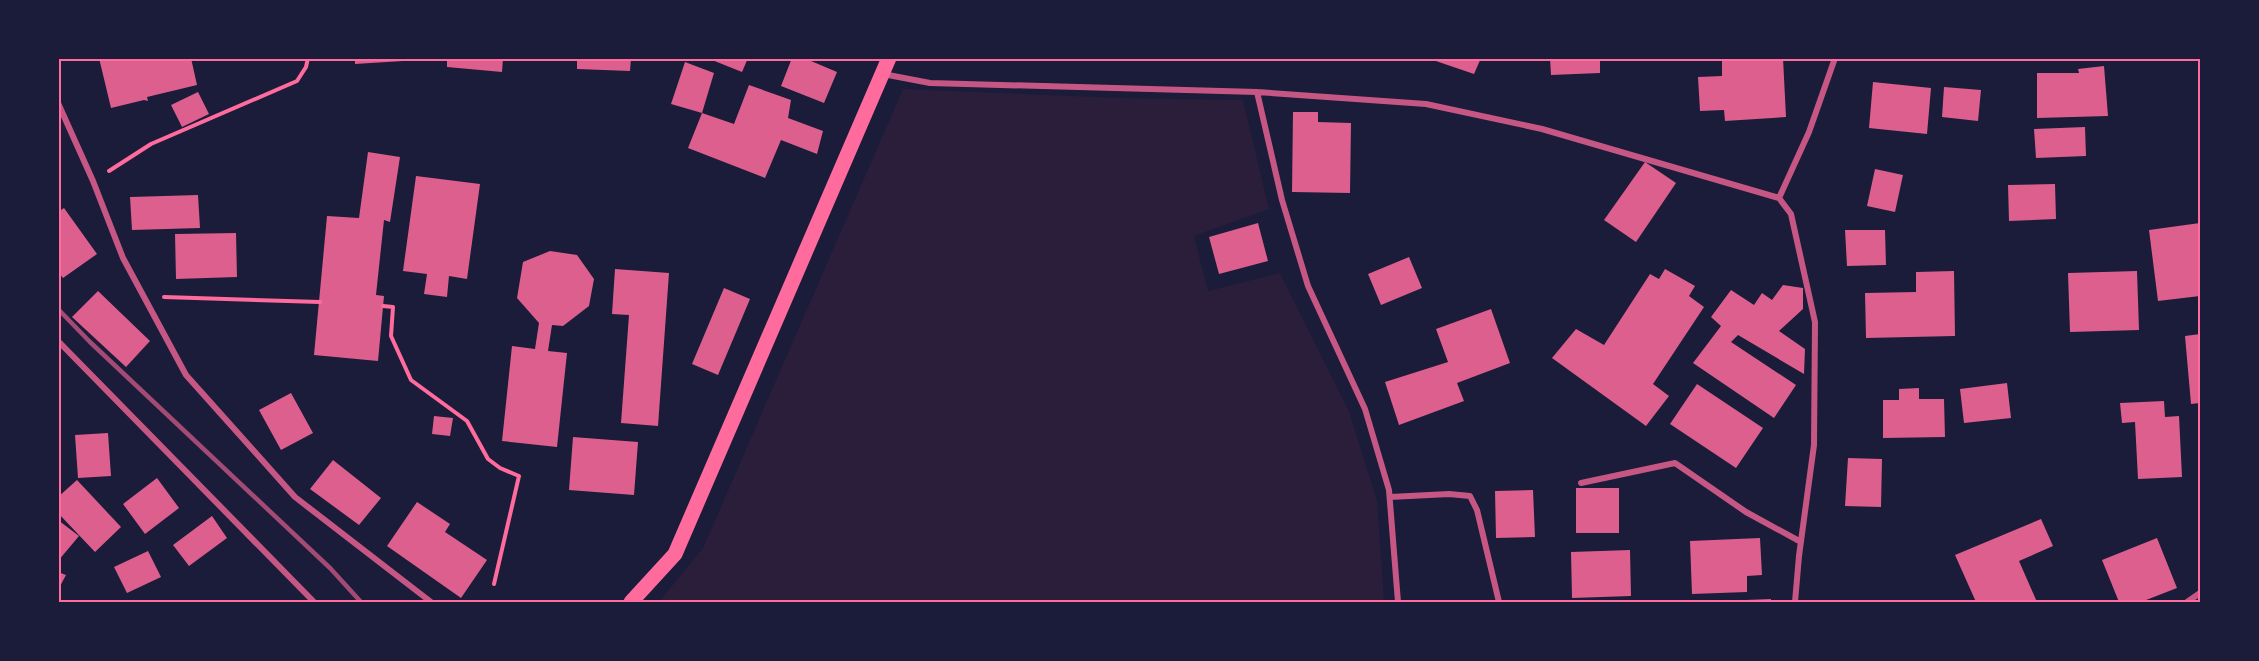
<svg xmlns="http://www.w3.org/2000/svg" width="2259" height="661" font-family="Cabin,sans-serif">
<rect width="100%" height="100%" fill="#1b1b3a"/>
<path fill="#2a1e3b" d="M 903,89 L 1119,98 L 1243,100 L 1269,209 L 1194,236 L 1208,291 L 1280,273 L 1349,411 L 1377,501 L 1384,600 L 1350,602 L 659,602 L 703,548 Z"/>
<path fill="#dd5f8e" d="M 99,58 L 191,58 L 197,85 L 147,97 L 148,101 L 144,100 L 111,108 Z
M 355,58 L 403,58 L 403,61 L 355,64 Z
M 447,58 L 503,58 L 502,72 L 447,67 Z
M 577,58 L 631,58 L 630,71 L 577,69 Z
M 707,58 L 748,58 L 742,72 Z
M 792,58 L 804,58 L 837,72 L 824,103 L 781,86 Z
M 1427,58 L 1481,58 L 1474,74 Z
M 1550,58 L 1600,58 L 1600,73 L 1551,75 Z
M 1722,58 L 1783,58 L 1786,117 L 1725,121 L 1724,110 L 1700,111 L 1698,77 L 1722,76 Z
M 685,62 L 714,73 L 702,113 L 734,124 L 749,85 L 791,100 L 788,118 L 823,131 L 817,154 L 781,140 L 765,178 L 688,148 L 702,113 L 671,104 Z
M 2104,66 L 2108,116 L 2037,118 L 2037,73 L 2079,73 L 2078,69 Z
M 1873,82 L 1931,88 L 1927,134 L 1869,128 Z
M 1944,87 L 1981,90 L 1978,121 L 1942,117 Z
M 198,92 L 209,114 L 182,127 L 171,105 Z
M 1293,112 L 1318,112 L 1318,122 L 1351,123 L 1350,193 L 1292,192 Z
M 2085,127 L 2086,156 L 2036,158 L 2034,129 Z
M 368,152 L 400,157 L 390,222 L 384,220 L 376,295 L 384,296 L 378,361 L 314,355 L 327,216 L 359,218 Z
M 1645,162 L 1676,183 L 1636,242 L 1604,220 Z
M 1875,169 L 1903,175 L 1895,212 L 1867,206 Z
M 416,176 L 480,184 L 467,279 L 449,276 L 447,297 L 424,294 L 427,274 L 403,271 Z
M 2055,184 L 2056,219 L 2009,221 L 2008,185 Z
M 198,195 L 200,228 L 132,230 L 130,197 Z
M 64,208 L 97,254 L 63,278 L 58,272 L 58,212 Z
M 1258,223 L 1268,261 L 1219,274 L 1209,237 Z
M 2200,223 L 2200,296 L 2158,301 L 2149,230 Z
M 1845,230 L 1885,230 L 1886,265 L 1847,266 Z
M 236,233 L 237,277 L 176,279 L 175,234 Z
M 550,251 L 577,255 L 594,279 L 589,306 L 563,326 L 552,325 L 548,351 L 567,353 L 557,447 L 502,441 L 512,346 L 535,349 L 539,323 L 517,298 L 523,262 Z
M 1409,257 L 1422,288 L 1381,305 L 1368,274 Z
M 615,269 L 669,273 L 658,426 L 621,423 L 629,315 L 612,314 Z
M 1665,269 L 1695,286 L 1689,296 L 1704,307 L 1653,384 L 1669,396 L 1646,426 L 1552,358 L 1576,329 L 1604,345 L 1650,274 L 1659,279 Z
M 1954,271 L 1955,336 L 1866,338 L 1865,293 L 1916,292 L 1916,272 Z
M 2137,271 L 2139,330 L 2070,332 L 2068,273 Z
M 1783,285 L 1803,288 L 1803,309 L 1779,331 L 1805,349 L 1804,374 L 1738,335 L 1731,342 L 1796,385 L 1774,418 L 1693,363 L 1721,326 L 1711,317 L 1731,290 L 1754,305 L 1762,293 L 1772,300 Z
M 724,288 L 750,299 L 718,375 L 692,364 Z
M 98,291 L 150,341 L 126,367 L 72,317 Z
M 1491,309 L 1510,363 L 1457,383 L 1464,401 L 1399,425 L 1385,382 L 1448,362 L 1436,329 Z
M 2200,334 L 2200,403 L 2191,404 L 2185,336 Z
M 2007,383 L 2011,418 L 1964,423 L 1960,389 Z
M 1697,384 L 1763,428 L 1736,468 L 1670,424 Z
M 1919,388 L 1919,399 L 1944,399 L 1945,437 L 1883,438 L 1883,400 L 1899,400 L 1899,389 Z
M 291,393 L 313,433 L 281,450 L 259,410 Z
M 2164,401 L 2165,417 L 2179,416 L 2182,477 L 2138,479 L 2135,422 L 2122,423 L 2120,403 Z
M 434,416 L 453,418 L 450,436 L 432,434 Z
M 108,433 L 111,476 L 78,478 L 75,435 Z
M 573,437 L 638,442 L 634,495 L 569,490 Z
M 1848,458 L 1882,459 L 1881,507 L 1845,506 Z
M 333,460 L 381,498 L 359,525 L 310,489 Z
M 157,478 L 179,508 L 145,534 L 123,504 Z
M 77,480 L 121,527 L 95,552 L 58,513 L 58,497 Z
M 1576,488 L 1619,488 L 1619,533 L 1576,533 Z
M 1533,490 L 1535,537 L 1496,538 L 1495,491 Z
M 417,502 L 450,524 L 445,532 L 487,560 L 461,598 L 387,546 Z
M 212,516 L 227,538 L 189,566 L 173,545 Z
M 2041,519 L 2053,546 L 2019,561 L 2037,602 L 1976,602 L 1955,555 Z
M 58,520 L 79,536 L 58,561 Z
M 1760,538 L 1762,575 L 1747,576 L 1747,592 L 1692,594 L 1690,541 Z
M 2157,538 L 2177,588 L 2141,602 L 2119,602 L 2102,560 Z
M 1630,550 L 1631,596 L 1572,598 L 1571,552 Z
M 148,551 L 161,577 L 127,593 L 114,567 Z
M 58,572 L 66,575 L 58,590 Z
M 1771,599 L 1771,602 L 1720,602 L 1720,601 Z"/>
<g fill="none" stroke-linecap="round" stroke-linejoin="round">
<path stroke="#ff6b9d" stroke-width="4" d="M 109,171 L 151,144 L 297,81 L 306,67 L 308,58
M 164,297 L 320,302
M 383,306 L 393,307 L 391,336 L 411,380 L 467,421 L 488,459 L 500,468 L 519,476 L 494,584"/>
<path stroke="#c65784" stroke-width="6" d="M 883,74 L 930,83 L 1257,92 L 1426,104 L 1542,129 L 1779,198
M 1257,92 L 1282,200 L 1308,286 L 1365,409 L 1389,490 L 1398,602
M 58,103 L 93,181 L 123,258 L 186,375 L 295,497 L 431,602
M 58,341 L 314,602
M 1581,483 L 1675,463 L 1746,512 L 1801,542
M 1390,497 L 1449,494 L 1470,496 L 1477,510 L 1499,602
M 1795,602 L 1799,556 L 1814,445 L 1815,322 L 1791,214 L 1779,198 L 1809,132 L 1835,58
M 2187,602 L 2200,593"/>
<path stroke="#ff6b9d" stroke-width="15" d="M 631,602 L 675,554 L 889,58"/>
<path stroke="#a44b75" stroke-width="4.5" d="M 58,309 L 90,342 L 330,568 L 361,602"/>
</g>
<rect width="2259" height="661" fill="none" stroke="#1b1b3a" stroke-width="120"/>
<rect x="60" y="60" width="2139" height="541" fill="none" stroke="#ff6b9d" stroke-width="2"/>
</svg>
